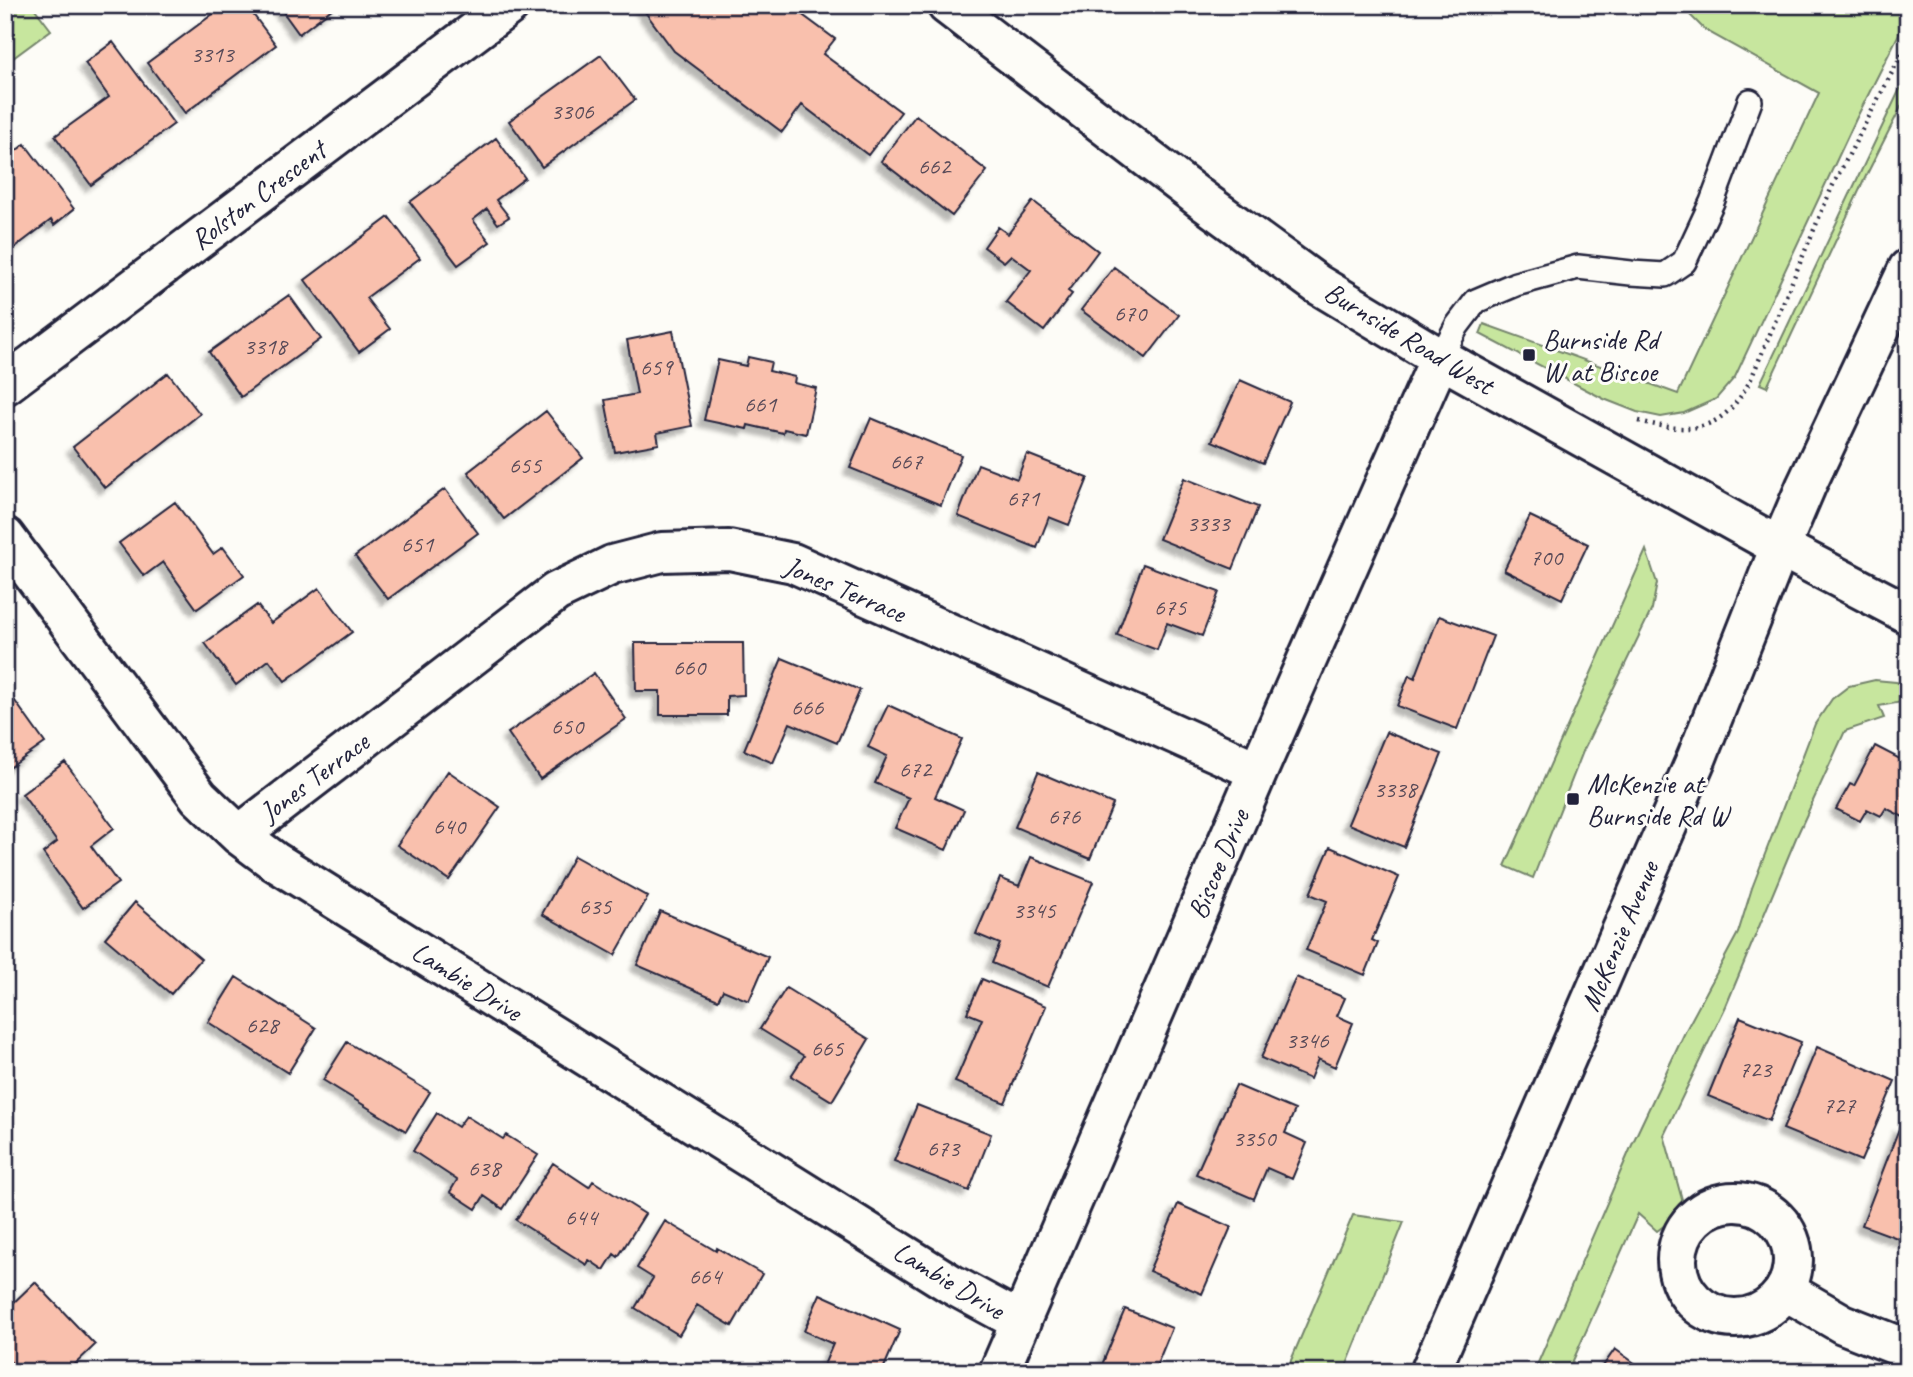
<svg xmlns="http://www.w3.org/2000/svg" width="1913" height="1377" font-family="Caveat,sans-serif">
<defs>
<filter id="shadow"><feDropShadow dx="-6" dy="6" stdDeviation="2" flood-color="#0004"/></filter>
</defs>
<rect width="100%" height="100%" fill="#fdfcf7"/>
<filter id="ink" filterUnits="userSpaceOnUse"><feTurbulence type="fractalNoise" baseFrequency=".0143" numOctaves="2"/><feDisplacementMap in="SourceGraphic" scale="14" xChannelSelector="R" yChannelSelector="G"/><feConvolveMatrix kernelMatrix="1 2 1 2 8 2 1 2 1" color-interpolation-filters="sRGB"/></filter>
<g filter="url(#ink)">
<path fill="#c7e69e" stroke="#74846c" stroke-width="2" d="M 5,5 L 32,5 L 51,30 L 5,64 Z
M 1680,5 L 1908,5 L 1908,16 L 1856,119 L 1735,377 L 1716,399 L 1684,413 L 1661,417 L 1637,412 L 1604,399 L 1480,334 L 1484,324 L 1678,394 L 1819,93 L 1705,30 Z
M 1908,72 L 1908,93 L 1866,176 L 1767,387 L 1760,384 Z
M 1646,550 L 1657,583 L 1652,609 L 1584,749 L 1533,878 L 1505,866 Z
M 1875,680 L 1896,682 L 1908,686 L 1908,701 L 1879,706 L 1884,718 L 1845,731 L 1796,838 L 1726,1006 L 1664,1135 L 1685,1210 L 1657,1231 L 1638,1214 L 1568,1372 L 1534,1372 L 1635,1138 L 1686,1030 L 1738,933 L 1752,888 L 1815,724 L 1832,699 L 1849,686 Z
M 1353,1215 L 1404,1222 L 1344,1372 L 1286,1372 Z"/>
<path fill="#f9c0ad" stroke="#22223b" stroke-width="2" filter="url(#shadow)" d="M 225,5 L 246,5 L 276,45 L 185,113 L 147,63 Z
M 278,5 L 337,5 L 299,34 Z
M 640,5 L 789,5 L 835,39 L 823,54 L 901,112 L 868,155 L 802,105 L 782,132 L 674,51 Z
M 113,42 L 174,124 L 91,185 L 55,136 L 109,97 L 85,63 Z
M 601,55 L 635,100 L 542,167 L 509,121 Z
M 916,115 L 987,171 L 952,216 L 881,161 Z
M 496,138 L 525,178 L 496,200 L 509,217 L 498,224 L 487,209 L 473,220 L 490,242 L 458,265 L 410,202 Z
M 25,144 L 74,209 L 54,225 L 51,220 L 5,255 L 5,159 Z
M 1033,201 L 1098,251 L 1068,291 L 1072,294 L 1044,331 L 1006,302 L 1031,270 L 1011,255 L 1004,262 L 984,247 L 998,227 L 1008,234 Z
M 389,217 L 420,258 L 366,298 L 390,329 L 359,352 L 305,280 Z
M 1114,267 L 1179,315 L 1146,358 L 1081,310 Z
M 289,295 L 321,339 L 241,397 L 209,352 Z
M 673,331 L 692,426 L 657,433 L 659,444 L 615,452 L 605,400 L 637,394 L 627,340 Z
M 748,357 L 771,362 L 769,371 L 795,377 L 794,383 L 816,388 L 806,434 L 784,429 L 783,433 L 748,425 L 747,429 L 704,420 L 718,360 L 746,366 Z
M 168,373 L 200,414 L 105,488 L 73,447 Z
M 1240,380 L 1290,402 L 1263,463 L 1212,441 Z
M 546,411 L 583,458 L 504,519 L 468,472 Z
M 871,418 L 961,455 L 941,505 L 850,468 Z
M 1027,454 L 1088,478 L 1069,525 L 1049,517 L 1037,548 L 958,516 L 978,464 L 1017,479 Z
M 1184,478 L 1258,507 L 1233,569 L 1159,539 Z
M 445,489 L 478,533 L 388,599 L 355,556 Z
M 175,502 L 213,554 L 223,547 L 244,575 L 197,609 L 163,562 L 144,576 L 119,543 Z
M 1530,516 L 1588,544 L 1562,599 L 1504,570 Z
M 1143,564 L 1219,592 L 1202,636 L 1167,623 L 1157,650 L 1117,635 Z
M 319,588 L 352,632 L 285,681 L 269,660 L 236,685 L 205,643 L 257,605 L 271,623 Z
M 1439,616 L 1493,636 L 1457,729 L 1397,706 L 1409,675 L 1415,678 Z
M 635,643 L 743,643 L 744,695 L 727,696 L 727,715 L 660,715 L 660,691 L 636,691 Z
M 782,658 L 860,690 L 837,743 L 790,723 L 773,763 L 744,750 Z
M 594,673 L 626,719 L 540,779 L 508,733 Z
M 5,687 L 45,743 L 5,771 Z
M 888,705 L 962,739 L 935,797 L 964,810 L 946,850 L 895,828 L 909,798 L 875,783 L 887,756 L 868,747 Z
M 1386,732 L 1442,754 L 1404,847 L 1348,824 Z
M 1875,746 L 1908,763 L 1908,813 L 1905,818 L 1886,808 L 1881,816 L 1867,809 L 1860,821 L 1836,809 L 1850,784 L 1854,786 Z
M 65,762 L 114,828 L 91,846 L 118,883 L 83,908 L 43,853 L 57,842 L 22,794 Z
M 448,771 L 500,807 L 449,880 L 397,845 Z
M 1038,772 L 1113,804 L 1090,859 L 1015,827 Z
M 1330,847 L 1399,877 L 1372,940 L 1378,943 L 1365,975 L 1306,950 L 1327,901 L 1310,894 Z
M 574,856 L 648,897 L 615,955 L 542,914 Z
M 1031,857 L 1093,882 L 1048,987 L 992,963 L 1000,944 L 976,934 L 1000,878 L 1019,886 Z
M 135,902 L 201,959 L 171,994 L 105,938 Z
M 660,911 L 768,957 L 749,1001 L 723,990 L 718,1000 L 637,965 Z
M 236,977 L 316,1028 L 288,1073 L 208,1022 Z
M 1296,977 L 1345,998 L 1337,1016 L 1353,1023 L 1335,1067 L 1318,1059 L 1310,1079 L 1261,1058 Z
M 982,979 L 1046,1006 L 1005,1103 L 955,1082 L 982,1019 L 967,1013 Z
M 786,988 L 869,1039 L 832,1101 L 791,1076 L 804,1056 L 760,1029 Z
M 1740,1017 L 1801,1042 L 1769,1121 L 1708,1096 Z
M 347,1042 L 430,1092 L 406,1131 L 323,1080 Z
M 1817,1047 L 1895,1081 L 1861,1161 L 1783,1129 Z
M 1236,1085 L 1295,1110 L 1285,1133 L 1307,1143 L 1292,1179 L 1267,1168 L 1254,1199 L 1196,1174 Z
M 917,1105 L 991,1134 L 969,1191 L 894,1161 Z
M 437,1113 L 458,1127 L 466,1116 L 503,1139 L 506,1135 L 538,1155 L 503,1209 L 484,1196 L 476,1209 L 450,1192 L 457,1180 L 413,1151 Z
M 1900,1126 L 1908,1129 L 1908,1242 L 1862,1225 Z
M 553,1163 L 589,1187 L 593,1181 L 645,1214 L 618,1257 L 614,1254 L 604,1270 L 589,1260 L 587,1265 L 516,1220 Z
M 1178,1204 L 1231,1227 L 1202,1294 L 1149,1271 Z
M 665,1221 L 716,1251 L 717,1248 L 762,1274 L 732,1326 L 697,1305 L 679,1335 L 635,1308 L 653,1278 L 637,1268 Z
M 35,1282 L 95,1345 L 67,1372 L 20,1372 L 5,1356 L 5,1311 Z
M 820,1294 L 900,1330 L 882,1372 L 821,1372 L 833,1344 L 804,1331 Z
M 1125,1309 L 1172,1328 L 1154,1372 L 1099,1372 Z
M 1615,1349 L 1647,1372 L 1599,1372 Z"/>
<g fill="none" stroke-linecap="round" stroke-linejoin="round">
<defs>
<path id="lane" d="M 1440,358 L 1457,326 L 1476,301 L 1516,284 L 1578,267 L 1631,273 L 1665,275 L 1684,262 L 1712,202 L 1750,101"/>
<path id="street" d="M 5,385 L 510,5
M 5,537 L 199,797 L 239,835 L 274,861 L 951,1284 L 1021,1322
M 239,835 L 556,592 L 612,565 L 662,552 L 729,550 L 793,563 L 1258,771
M1677 1260a58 58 0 1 1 116 0a58 58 0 1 1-116 0Z
M 1786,1291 L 1843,1324 L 1899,1346 L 1908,1347
M 999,1372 L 1258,771 L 1440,358"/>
<path id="secondary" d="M 947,5 L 1206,203 L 1317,284 L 1440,358 L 1780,547 L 1908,614"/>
<path id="primary" d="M 1430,1372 L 1697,757 L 1780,547 L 1806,486 L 1908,269"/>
</defs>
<use href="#lane" stroke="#22223b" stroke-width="28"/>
<use href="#street" stroke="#22223b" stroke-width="44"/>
<use href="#secondary" stroke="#22223b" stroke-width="44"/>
<use href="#primary" stroke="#22223b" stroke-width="44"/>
<path stroke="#22223b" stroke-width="4.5" stroke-dasharray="2 5" stroke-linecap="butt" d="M 1639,421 C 1693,435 1723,432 1751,379 L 1832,187 L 1908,42"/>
<use href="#lane" stroke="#fdfcf7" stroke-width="23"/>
<use href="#street" stroke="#fdfcf7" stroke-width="38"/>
<use href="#secondary" stroke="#fdfcf7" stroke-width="38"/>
<use href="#primary" stroke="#fdfcf7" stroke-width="38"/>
</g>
</g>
<g fill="#22223b" stroke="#fdfcf7" stroke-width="2.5">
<rect x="1522" y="348" width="14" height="14" rx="3.5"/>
<rect x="1566" y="792" width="14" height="14" rx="3.5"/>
</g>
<g text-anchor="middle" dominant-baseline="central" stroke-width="6" stroke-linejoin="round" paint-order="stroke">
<g font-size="24" fill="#584a58">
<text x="212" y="54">3313</text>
<text x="572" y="111">3306</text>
<text x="934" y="166">662</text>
<text x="1130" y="313">670</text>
<text x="265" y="346">3318</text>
<text x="656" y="367">659</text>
<text x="760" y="404">661</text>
<text x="906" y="461">667</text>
<text x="525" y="465">655</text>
<text x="1023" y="498">671</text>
<text x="1208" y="523">3333</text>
<text x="417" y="544">651</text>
<text x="1546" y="557">700</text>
<text x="1170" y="607">675</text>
<text x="689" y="667">660</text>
<text x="807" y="707">666</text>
<text x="567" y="726">650</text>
<text x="915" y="769">672</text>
<text x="1395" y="789">3338</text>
<text x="1064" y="816">676</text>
<text x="449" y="826">640</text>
<text x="595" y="906">635</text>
<text x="1034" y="910">3345</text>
<text x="262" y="1025">628</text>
<text x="1307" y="1040">3346</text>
<text x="827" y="1048">665</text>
<text x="1755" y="1069">723</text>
<text x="1839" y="1105">727</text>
<text x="1254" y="1138">3350</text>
<text x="943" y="1148">673</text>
<text x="484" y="1168">638</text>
<text x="581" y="1217">644</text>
<text x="705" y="1276">664</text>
</g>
<g font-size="28" fill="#22223b" stroke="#fdfcf7">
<text transform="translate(258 195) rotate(-37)">Rolston Crescent</text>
<text transform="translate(1409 338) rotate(31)">Burnside Road West</text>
<text transform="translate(845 589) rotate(23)">Jones Terrace</text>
<text transform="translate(314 777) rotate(-37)">Jones Terrace</text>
<text transform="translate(1218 864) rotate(-67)">Biscoe Drive</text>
<text transform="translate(1619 936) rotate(-67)">McKenzie Avenue</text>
<text transform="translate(467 981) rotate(32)">Lambie Drive</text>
<text transform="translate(949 1280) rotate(31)">Lambie Drive</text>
</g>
<g font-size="28" fill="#22223b" stroke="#fdfcf7" text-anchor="start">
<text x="1543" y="339">Burnside Rd<tspan x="1543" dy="32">W at Biscoe</tspan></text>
<text x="1587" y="783">McKenzie at<tspan x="1587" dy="32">Burnside Rd W</tspan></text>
</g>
</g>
<rect width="1913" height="1377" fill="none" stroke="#fdfcf7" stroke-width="28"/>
<rect x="14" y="14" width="1885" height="1349" fill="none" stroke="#22223b" stroke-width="2.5" filter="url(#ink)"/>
</svg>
